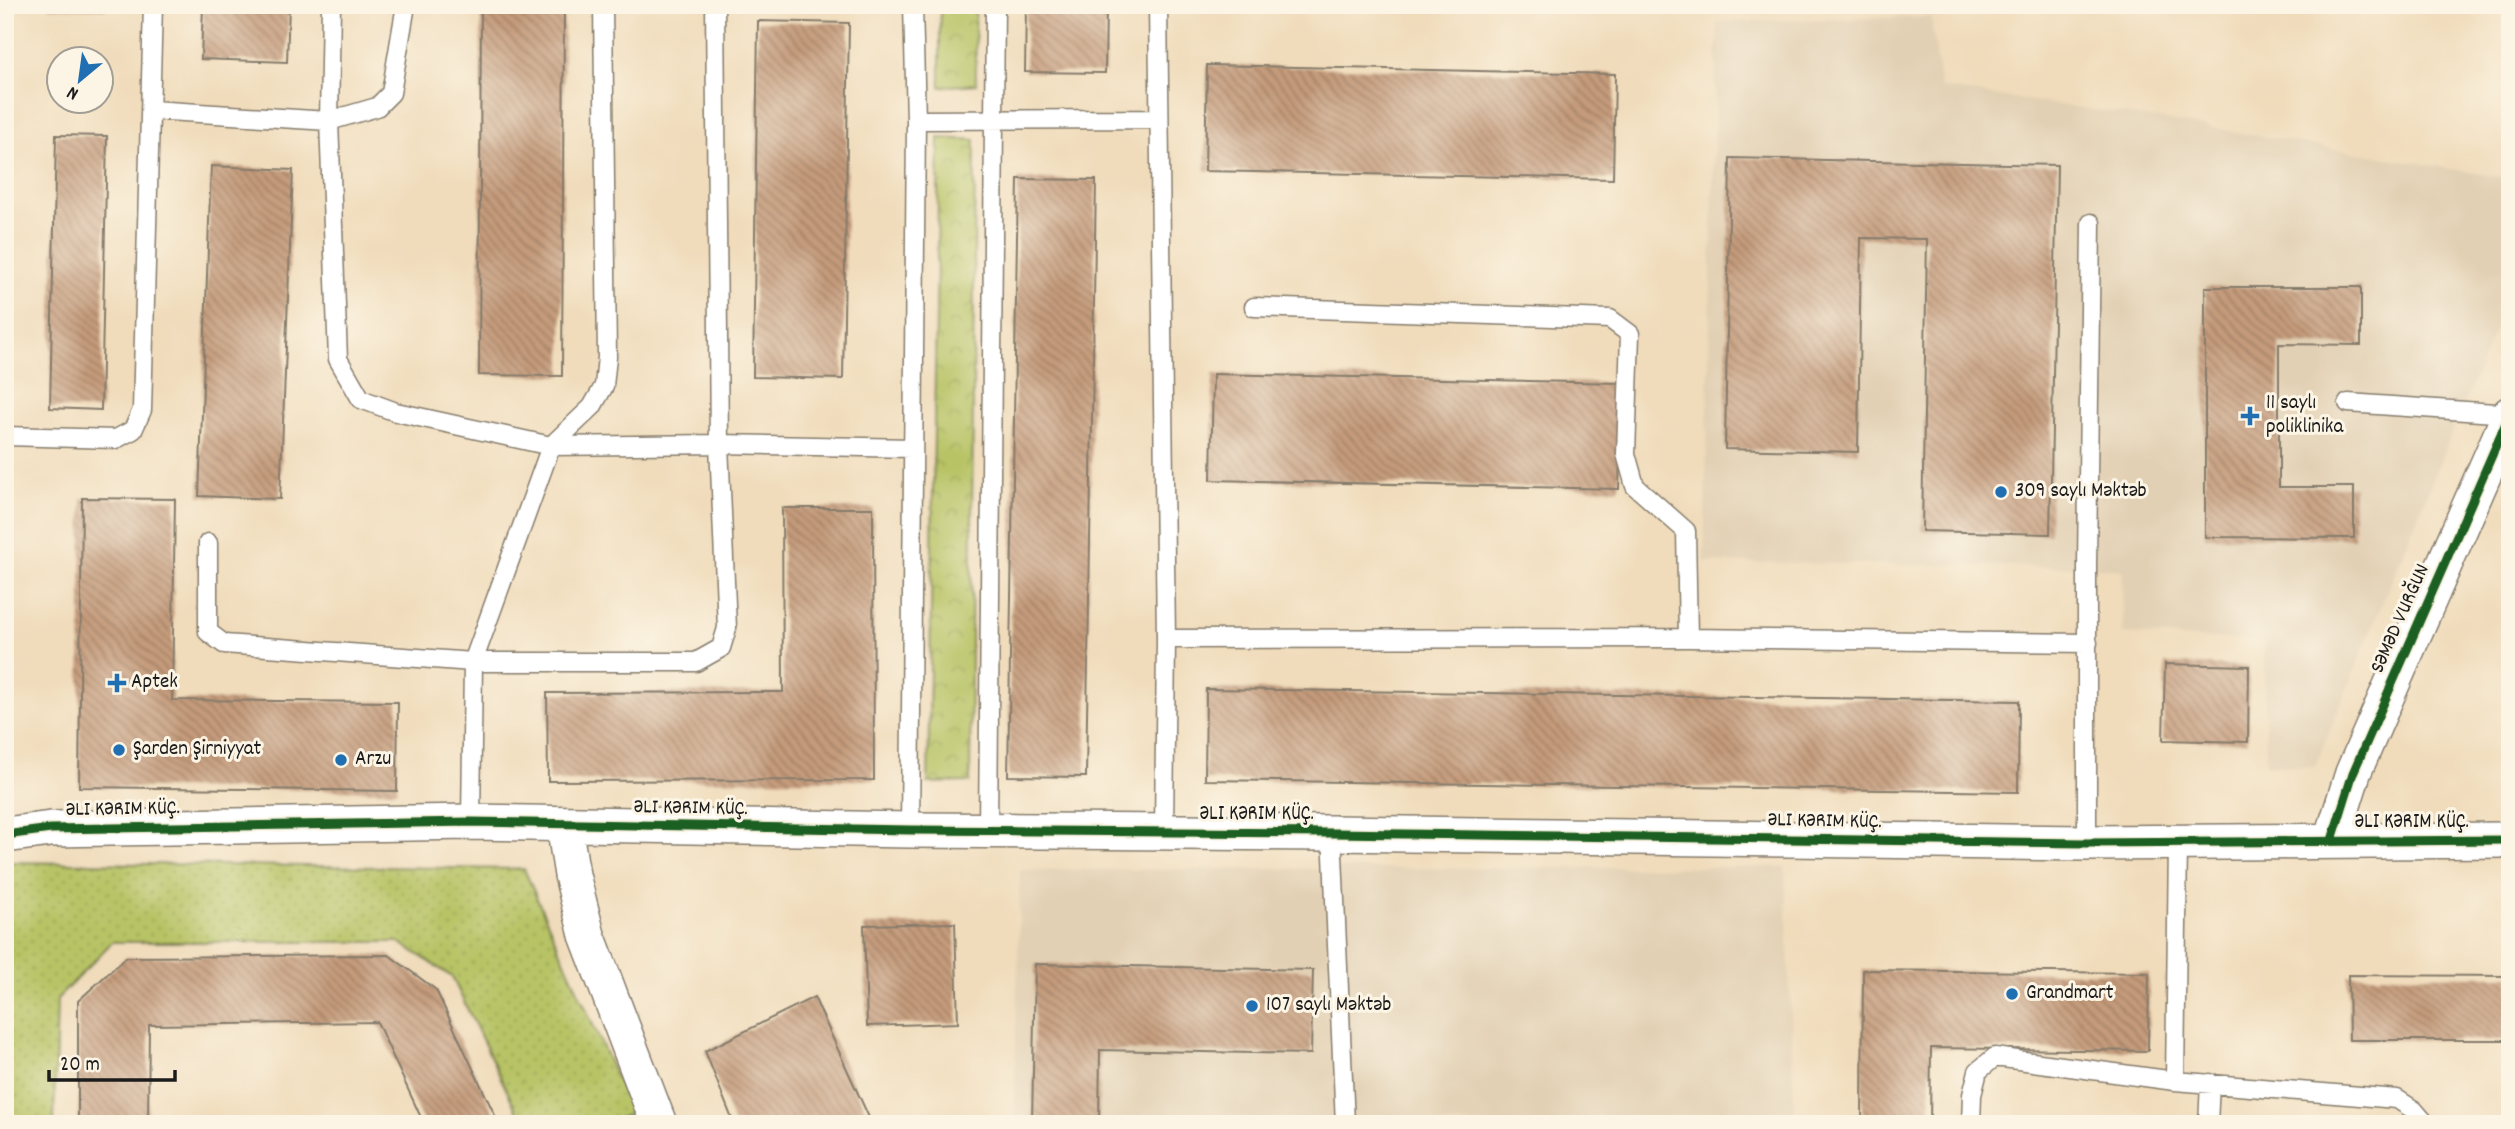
<svg xmlns="http://www.w3.org/2000/svg" width="2515" height="1129" font-family="Dekko,sans-serif">
<defs>
<pattern id="grass-dots" width="8" height="8" patternUnits="userSpaceOnUse" patternTransform="scale(1.75)"><rect width="8" height="8" fill="#b7c365"/><path d="M2 2h.1M6 6h.1" fill="none" stroke="#9da757" stroke-width="1.8" stroke-linecap="round"/></pattern>
<pattern id="park-crowns" width="20" height="18" patternUnits="userSpaceOnUse" patternTransform="scale(1.75)"><rect width="20" height="18" fill="#b7c365"/><path d="M2 6a3 3 0 1 1 6 0M12 15a3 3 0 1 1 6 0" fill="none" stroke="#9da757"/></pattern>
<pattern id="building-back-hatch" width="6" height="6" patternUnits="userSpaceOnUse" patternTransform="scale(1.75)"><rect width="6" height="6" fill="#c59b7b"/><path d="M-1 5l2 2M0 0l6 6M5-1l2 2" fill="none" stroke="#9f7e64"/></pattern>
</defs>
<rect width="100%" height="100%" fill="#fcf5e5"/>
<filter id="ink" filterUnits="userSpaceOnUse"><feTurbulence type="fractalNoise" baseFrequency=".0143" numOctaves="2"/><feDisplacementMap in="SourceGraphic" scale="14" xChannelSelector="R" yChannelSelector="G"/><feConvolveMatrix kernelMatrix="1 2 1 2 8 2 1 2 1" color-interpolation-filters="sRGB"/></filter>
<filter id="wash" filterUnits="userSpaceOnUse"><feTurbulence type="fractalNoise" baseFrequency=".00686" numOctaves="4" result="noise"/><feDisplacementMap in="SourceGraphic" scale="28" xChannelSelector="R" yChannelSelector="G"/><feGaussianBlur stdDeviation="1.57" result="paint"/><feColorMatrix in="noise" values="0 0 0 0 0 0 0 0 0 0 0 0 0 0 0 0 0 1.4 0 .05"/><feComposite in="paint" operator="in"/></filter>
<g filter="url(#wash)">
<rect width="100%" height="100%" fill="#f0dcbb"/>
<path fill="#e2d0b4" d="M 1931,17 L 1941,88 L 2172,121 L 2510,179 L 2510,292 L 2315,767 L 2266,765 L 2264,641 L 2123,634 L 2122,570 L 2087,567 L 1704,562 L 1717,22 Z
M 1785,867 L 1795,1124 L 1014,1124 L 1020,870 Z"/>
<path fill="url(#grass-dots)" stroke="#6a7040" stroke-width="2" d="M 5,862 L 524,869 L 632,1113 L 604,1124 L 523,1124 L 452,977 L 399,942 L 112,942 L 57,999 L 54,1124 L 5,1124 Z"/>
<path fill="url(#park-crowns)" stroke="#6a7040" stroke-width="2" d="M 940,5 L 975,5 L 976,84 L 940,87 Z
M 939,138 L 975,140 L 970,782 L 928,783 Z"/>
<g id="blocks">
<path fill="url(#building-back-hatch)" d="M 50,5 L 106,5 L 106,9 L 49,8 Z
M 203,5 L 289,5 L 287,62 L 201,59 Z
M 481,5 L 564,5 L 562,376 L 479,375 Z
M 1026,5 L 1106,5 L 1105,73 L 1025,72 Z
M 758,21 L 849,23 L 843,379 L 753,377 Z
M 1207,65 L 1615,74 L 1613,179 L 1205,171 Z
M 56,135 L 107,136 L 101,410 L 50,408 Z
M 1730,158 L 2057,165 L 2050,534 L 1922,531 L 1927,239 L 1861,238 L 1858,452 L 1725,449 Z
M 211,166 L 293,170 L 280,499 L 199,496 Z
M 1018,179 L 1096,180 L 1086,777 L 1008,776 Z
M 2205,287 L 2361,287 L 2361,345 L 2279,344 L 2279,487 L 2354,487 L 2354,538 L 2205,537 Z
M 1213,374 L 1622,383 L 1619,489 L 1211,480 Z
M 82,498 L 175,499 L 172,700 L 398,702 L 397,791 L 79,787 Z
M 782,508 L 873,508 L 874,780 L 548,781 L 547,693 L 783,692 Z
M 2165,664 L 2249,666 L 2248,742 L 2163,740 Z
M 1206,689 L 2019,701 L 2018,792 L 1205,780 Z
M 955,923 L 958,1023 L 867,1026 L 864,925 Z
M 389,955 L 436,990 L 499,1124 L 424,1124 L 377,1022 L 149,1025 L 148,1124 L 78,1124 L 78,1001 L 126,957 Z
M 1035,964 L 1313,970 L 1311,1054 L 1100,1050 L 1099,1124 L 1032,1124 Z
M 1863,970 L 2149,973 L 2148,1051 L 1931,1048 L 1930,1124 L 1862,1124 Z
M 2348,975 L 2510,976 L 2510,1040 L 2349,1040 Z
M 814,997 L 872,1124 L 734,1124 L 705,1051 Z"/>
</g>
</g>
<g filter="url(#ink)">
<use href="#blocks" fill-opacity="0" stroke="#867c6c" stroke-width="2"/>
<g fill="none" stroke-linecap="round" stroke-linejoin="round">
<defs>
<path id="service" d="M 331,5 L 329,121 L 338,359 L 361,399 L 396,412 L 551,446 L 719,444 L 912,448
M 1158,5 L 1166,639 L 1164,832
M 151,110 L 329,121 L 377,107 L 391,93 L 406,5
M 916,120 L 1158,119
M 1254,307 L 1610,319 L 1630,334 L 1626,454 L 1635,486 L 1686,531 L 1688,638
M 2348,403 L 2510,414
M 5,436 L 116,439 L 133,430 L 142,410 L 153,5
M 208,543 L 208,632 L 224,644 L 473,662 L 696,662 L 721,648 L 727,628 L 719,444 L 715,5
M 1166,639 L 1688,638 L 2088,643
M 471,822 L 473,662 L 551,446 L 592,407 L 604,386 L 607,357 L 603,5
M 910,830 L 916,120 L 913,5
M 988,831 L 995,5
M 1332,833 L 1345,1124
M 2087,843 L 2087,567 L 2091,223
M 2175,1081 L 2178,843
M 1971,1124 L 1972,1095 L 1978,1071 L 1995,1057 L 2175,1081 L 2397,1099 L 2414,1110 L 2426,1124
M 2208,1124 L 2210,1083"/>
<path id="minor" d="M 564,825 L 572,875 L 587,935 L 659,1124
M 5,835 L 51,829 L 471,822 L 910,830 L 1332,833 L 2087,843 L 2510,840
M 2332,840 L 2353,773 L 2510,414"/>
</defs>
<use href="#service" stroke="#867c6c" stroke-width="21"/>
<use href="#minor" stroke="#867c6c" stroke-width="38"/>
<use href="#service" stroke="#fff" stroke-width="18"/>
<use href="#minor" stroke="#fff" stroke-width="35"/>
<defs>
<path id="cycleway" d="M 5,835 L 51,829 L 471,822 L 910,830 L 1332,833 L 2087,843 L 2510,840
M 2332,840 L 2353,773 L 2510,414"/>
</defs>
<use href="#cycleway" stroke="#fcf5e5" stroke-width="13"/>
<use href="#cycleway" stroke="#1b5e20" stroke-width="9"/>
</g>
</g>
<g fill="#1f6fb2" stroke="#fcf5e5" stroke-width="2.5">
<path d="M2246.5 405.5h7v7h7v7h-7v7h-7v-7h-7v-7h7z"/>
<circle cx="2001" cy="492" r="7"/>
<path d="M113.5 672.5h7v7h7v7h-7v7h-7v-7h-7v-7h7z"/>
<circle cx="119" cy="750" r="7"/>
<circle cx="341" cy="760" r="7"/>
<circle cx="2012" cy="994" r="7"/>
<circle cx="1252" cy="1006" r="7"/>
</g>
<g text-anchor="middle" dominant-baseline="central" stroke-width="6" stroke-linejoin="round" paint-order="stroke">
<g font-size="21" fill="#1c1c1c" stroke="#fcf5e5" text-anchor="start">
<text x="2266" y="404">11 saylı<tspan x="2266" dy="24">poliklinika</tspan></text>
<text x="2015" y="492">309 saylı Məktəb</text>
<text x="131" y="683">Aptek</text>
<text x="133" y="750">Şarden Şirniyyat</text>
<text x="355" y="760">Arzu</text>
<text x="2026" y="994">Grandmart</text>
<text x="1266" y="1006">107 saylı Məktəb</text>
</g>
<g font-size="21" fill="#1c1c1c" stroke="#fcf5e5">
<text transform="translate(2401 619) rotate(-66)">SƏMƏD VURĞUN</text>
<text transform="translate(691 809) rotate(1)">ƏLI KƏRIM KÜÇ.</text>
<text transform="translate(123 810) rotate(-1)">ƏLI KƏRIM KÜÇ.</text>
<text x="1257" y="815">ƏLI KƏRIM KÜÇ.</text>
<text transform="translate(1825 822) rotate(1)">ƏLI KƏRIM KÜÇ.</text>
<text x="2412" y="823">ƏLI KƏRIM KÜÇ.</text>
</g>
</g>
<rect width="2515" height="1129" fill="none" stroke="#fcf5e5" stroke-width="28"/>
<g transform="translate(80 80) rotate(209)"><circle r="33" fill="#fcf5e5" stroke="#a29e95" stroke-width="2"/>
<path d="M0-5L12 26L0 18L-12 26Z" fill="#1f6fb2"/>
<text y="-10" font-size="19" font-weight="bold" text-anchor="middle" fill="#1c1c1c">N</text>
</g>
<path d="M49 1070v10h126v-10" fill="none" stroke="#1c1c1c" stroke-width="3.5"/>
<text x="60" y="1070" font-size="21" fill="#1c1c1c" stroke="#fcf5e5" stroke-width="5" paint-order="stroke">20 m</text>
</svg>
